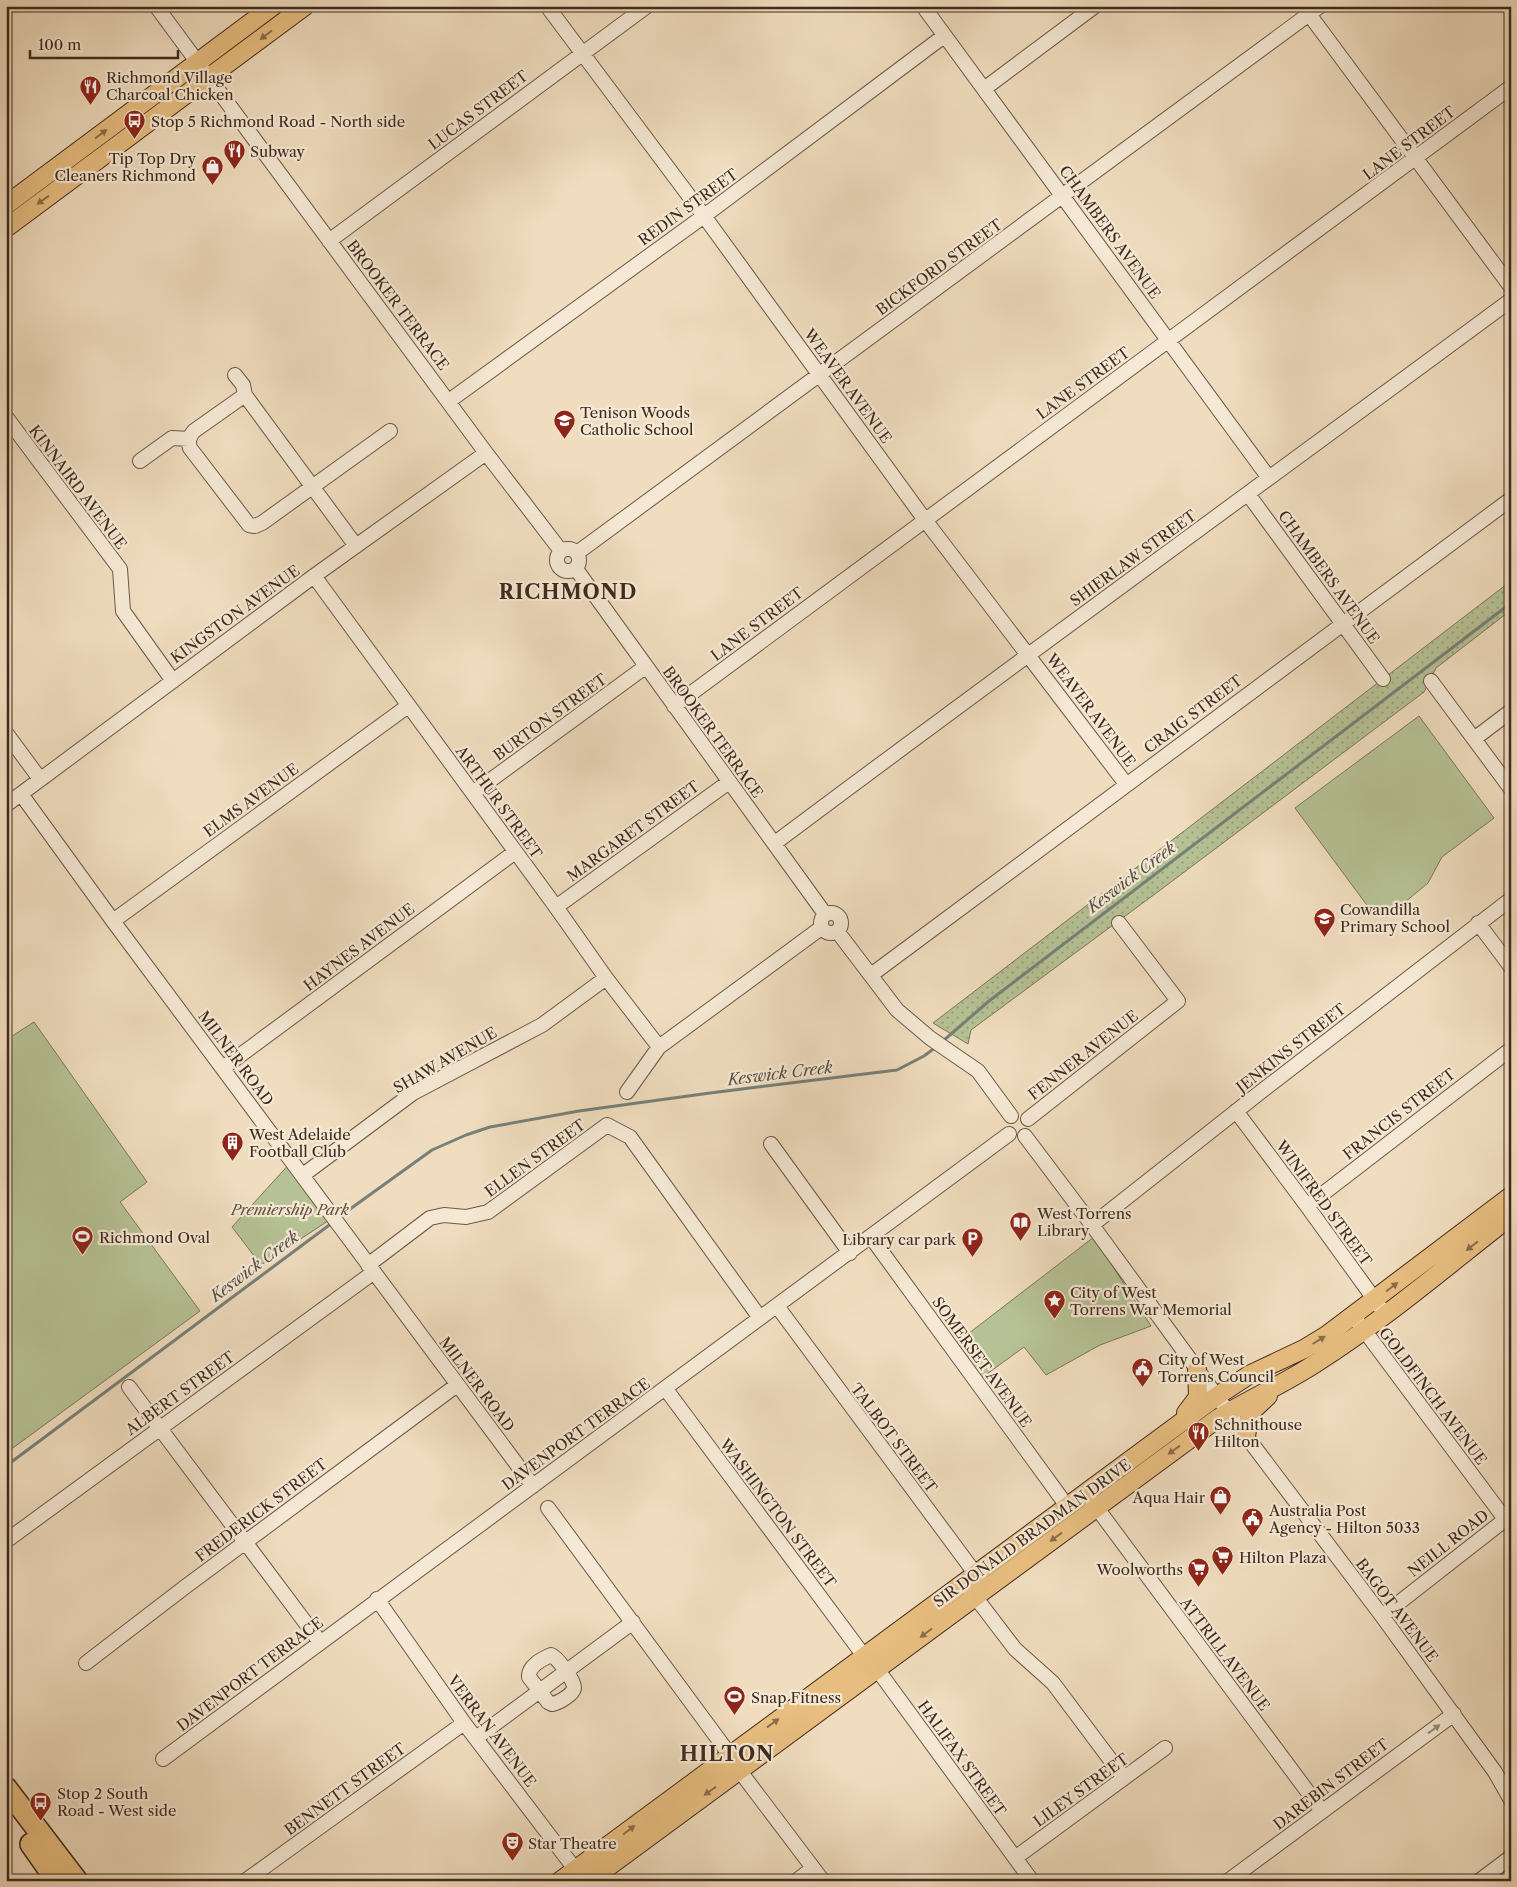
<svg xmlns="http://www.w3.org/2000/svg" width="1517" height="1887" font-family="'Libre Caslon Text',serif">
<defs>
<pattern id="grass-dots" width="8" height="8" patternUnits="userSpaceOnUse" patternTransform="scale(1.25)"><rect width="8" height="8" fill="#b6c295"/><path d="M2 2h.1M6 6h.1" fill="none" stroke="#959e79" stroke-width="1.8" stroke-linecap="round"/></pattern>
</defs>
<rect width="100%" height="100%" fill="#f0ddbf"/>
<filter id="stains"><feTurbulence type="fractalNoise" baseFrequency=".004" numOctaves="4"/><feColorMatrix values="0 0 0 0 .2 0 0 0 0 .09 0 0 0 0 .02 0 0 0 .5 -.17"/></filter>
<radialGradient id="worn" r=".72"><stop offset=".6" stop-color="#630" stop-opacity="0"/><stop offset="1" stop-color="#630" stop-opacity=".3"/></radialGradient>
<path fill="url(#grass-dots)" stroke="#7a765a" d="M 1511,581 L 1511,610 L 1436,668 L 1424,692 L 1159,891 L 971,1030 L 968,1044 L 933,1023 Z"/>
<path fill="#b6c295" stroke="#7a765a" d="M 1419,716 L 1494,818 L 1442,857 L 1428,883 L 1387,917 L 1369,908 L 1295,808 Z
M 34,1022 L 147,1182 L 120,1202 L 200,1311 L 6,1453 L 6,1040 Z
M 292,1161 L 334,1217 L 261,1265 L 232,1227 Z
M 1094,1237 L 1151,1326 L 1100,1345 L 1046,1375 L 1024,1347 L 976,1382 L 951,1347 Z"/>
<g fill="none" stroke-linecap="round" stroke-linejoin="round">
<path stroke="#76807a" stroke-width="3" d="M 943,1041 L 989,1001 L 1511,603
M 339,1217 L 432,1150 L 466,1135 L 490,1127 L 579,1111 L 710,1093 L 897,1070 L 924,1056 L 936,1047
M 6,1466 L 332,1223"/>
<defs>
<path id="minor" d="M 156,6 L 486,453 L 561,551
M 547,6 L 704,216 L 925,520 L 1126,784
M 923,6 L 1269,478
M 1303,6 L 1511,287
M 984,89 L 1095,6
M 329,241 L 647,6
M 235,375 L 243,385 L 245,395 L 356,546
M 245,395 L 194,431 C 189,437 188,441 190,448 L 249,525 L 255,526 L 262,523 L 390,431
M 449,401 L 704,216 L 944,36
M 6,417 L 120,569 L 123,611 L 173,681
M 140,461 L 172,438 L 189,439
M 1248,494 L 1383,679
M557 560a11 11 0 1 1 22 0a11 11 0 1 1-22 0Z
M 577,553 L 1320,6
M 576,569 L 825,914
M 314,576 L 556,907 L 606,978 L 659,1047 L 821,928
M 1431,681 L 1511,789
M 674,706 L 1511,87
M 6,733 L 40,779
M 1474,739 L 1511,711
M 473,793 L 645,667
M 21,794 L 113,921 L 533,1486
M 6,805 L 314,576 L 486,453
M 775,843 C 1019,660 1266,481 1511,300
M 556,907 L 729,782
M821 923a10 10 0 1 1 20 0a10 10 0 1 1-20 0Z
M 113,921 L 408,706
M 1478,923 L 1511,967
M 837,931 L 897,1010 L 930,1038 L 978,1071 L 1011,1116
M 871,975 L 1511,499
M 223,1068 L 515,852
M 627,1092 L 659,1047
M 1236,1111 L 1307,1206 L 1385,1314
M 1028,1119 L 1178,1001 L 1119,923
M 1025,1136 L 1092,1225 L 1237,1424 L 1382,1616 L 1495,1772 L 1511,1800
M 771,1144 L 850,1253
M 303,1175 L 413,1093 L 542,1025 L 606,978
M 1307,1206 L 1511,1049
M 1092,1225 L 1258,1094 L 1511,899
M 871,1237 L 1067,1506
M 368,1265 L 430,1218 L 444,1215 L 466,1217 L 488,1212 L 607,1125 L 630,1137 L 760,1318
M 777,1306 L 986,1588
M 1358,1322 L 1505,1519
M 129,1387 L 320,1642
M 665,1388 L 864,1656 L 877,1669 L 1032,1881
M 1085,1492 L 1322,1811
M 548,1508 L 727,1751 L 739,1770 L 823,1881
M 6,1541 L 374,1272
M 970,1590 L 1015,1649 L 1053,1683 L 1124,1778
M 377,1599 L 464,1723 L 581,1877
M 1382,1616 L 1511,1515
M 551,1655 C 557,1657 575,1681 574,1688 C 573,1695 558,1703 552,1704 L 548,1702 L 529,1677 C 528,1666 542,1659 551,1655 Z
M 86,1663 L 185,1587 L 457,1385
M 476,1738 L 633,1622
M 163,1759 L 1009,1134
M 1015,1858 L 1165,1748
M 245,1881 L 464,1723
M 796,1881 L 813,1868
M 1228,1881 L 1454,1714
M 1479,1881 L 1511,1857"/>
<path id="major" d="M 6,205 L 273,6
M 6,228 L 305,6
M 1186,1413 L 1198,1397 L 1197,1369
M 1246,1436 L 1250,1413 L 1268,1396
M 560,1881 L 1217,1396 L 1249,1375 L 1304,1349 L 1327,1335 L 1511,1196
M 589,1881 L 1217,1419 C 1249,1399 1284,1384 1316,1363 C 1385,1319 1447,1266 1511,1216"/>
<path id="highway" d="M 6,1788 L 77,1881
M 31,1844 L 57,1881"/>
</defs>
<use href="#minor" stroke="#6b5746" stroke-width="16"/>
<use href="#major" stroke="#3f2a1e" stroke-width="20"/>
<use href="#highway" stroke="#3f2a1e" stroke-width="24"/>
<use href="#minor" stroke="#f5e9d5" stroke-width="14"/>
<use href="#major" stroke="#e8be80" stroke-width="18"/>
<use href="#highway" stroke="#e8be80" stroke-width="21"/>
</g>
<defs><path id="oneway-solid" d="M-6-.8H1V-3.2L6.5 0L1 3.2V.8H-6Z" transform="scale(1.25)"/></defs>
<g fill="#8b6d4a">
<use href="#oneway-solid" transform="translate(266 35) rotate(143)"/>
<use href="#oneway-solid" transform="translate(101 134) rotate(-37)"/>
<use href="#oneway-solid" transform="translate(43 200) rotate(144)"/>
<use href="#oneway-solid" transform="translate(1472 1246) rotate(142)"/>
<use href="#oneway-solid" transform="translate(1392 1287) rotate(-37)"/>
<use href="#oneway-solid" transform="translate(1319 1340) rotate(-32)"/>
<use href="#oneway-solid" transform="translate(1174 1450) rotate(144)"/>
<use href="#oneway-solid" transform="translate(1056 1537) rotate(144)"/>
<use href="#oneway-solid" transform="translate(926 1633) rotate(143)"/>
<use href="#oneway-solid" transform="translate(773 1723) rotate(-36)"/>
<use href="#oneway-solid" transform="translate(710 1791) rotate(144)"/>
<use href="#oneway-solid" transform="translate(629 1830) rotate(-37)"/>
</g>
<use fill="#9a8a7a" href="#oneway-solid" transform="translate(1434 1729) rotate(-36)"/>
<defs>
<symbol id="restaurant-pin" viewBox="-11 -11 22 30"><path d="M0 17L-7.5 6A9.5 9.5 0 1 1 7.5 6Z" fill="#8f2418" stroke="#f5e9d5"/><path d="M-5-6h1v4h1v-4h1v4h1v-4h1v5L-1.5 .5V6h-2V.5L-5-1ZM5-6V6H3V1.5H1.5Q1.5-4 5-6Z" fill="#fff"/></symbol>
<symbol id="bus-pin" viewBox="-11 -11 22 30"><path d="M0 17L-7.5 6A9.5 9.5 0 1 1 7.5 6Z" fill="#8f2418" stroke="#f5e9d5"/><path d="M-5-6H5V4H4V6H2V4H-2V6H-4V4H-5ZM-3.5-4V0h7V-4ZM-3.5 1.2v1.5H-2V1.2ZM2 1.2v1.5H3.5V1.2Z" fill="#fff"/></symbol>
<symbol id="shop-pin" viewBox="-11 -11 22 30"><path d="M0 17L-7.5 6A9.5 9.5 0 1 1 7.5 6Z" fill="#8f2418" stroke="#f5e9d5"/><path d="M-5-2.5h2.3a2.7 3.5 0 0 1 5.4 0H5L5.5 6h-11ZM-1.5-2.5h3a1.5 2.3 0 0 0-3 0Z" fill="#fff"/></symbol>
<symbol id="school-pin" viewBox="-11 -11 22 30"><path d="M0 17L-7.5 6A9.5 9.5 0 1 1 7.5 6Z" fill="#8f2418" stroke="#f5e9d5"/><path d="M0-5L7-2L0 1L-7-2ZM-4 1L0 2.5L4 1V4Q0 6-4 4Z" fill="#fff"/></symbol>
<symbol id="building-pin" viewBox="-11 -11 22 30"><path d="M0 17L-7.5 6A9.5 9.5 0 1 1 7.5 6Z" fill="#8f2418" stroke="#f5e9d5"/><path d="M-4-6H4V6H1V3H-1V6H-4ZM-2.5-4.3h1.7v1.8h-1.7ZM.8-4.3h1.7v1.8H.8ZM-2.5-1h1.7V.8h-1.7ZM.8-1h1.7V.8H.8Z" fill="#fff"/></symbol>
<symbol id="library-pin" viewBox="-11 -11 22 30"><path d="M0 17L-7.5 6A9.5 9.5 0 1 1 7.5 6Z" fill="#8f2418" stroke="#f5e9d5"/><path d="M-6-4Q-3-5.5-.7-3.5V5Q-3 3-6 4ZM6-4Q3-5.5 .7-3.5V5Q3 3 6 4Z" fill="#fff"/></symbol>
<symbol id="stadium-pin" viewBox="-11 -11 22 30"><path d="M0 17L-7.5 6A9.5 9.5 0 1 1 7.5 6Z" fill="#8f2418" stroke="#f5e9d5"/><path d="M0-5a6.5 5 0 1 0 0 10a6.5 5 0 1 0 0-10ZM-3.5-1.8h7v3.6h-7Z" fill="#fff"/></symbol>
<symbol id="parking-pin" viewBox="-11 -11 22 30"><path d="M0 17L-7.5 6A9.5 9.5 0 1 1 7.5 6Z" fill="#8f2418" stroke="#f5e9d5"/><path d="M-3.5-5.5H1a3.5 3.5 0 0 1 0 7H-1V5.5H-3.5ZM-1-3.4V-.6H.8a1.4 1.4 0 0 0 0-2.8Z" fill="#fff"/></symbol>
<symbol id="sight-pin" viewBox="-11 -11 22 30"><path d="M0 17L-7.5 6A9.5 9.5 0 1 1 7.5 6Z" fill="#8f2418" stroke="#f5e9d5"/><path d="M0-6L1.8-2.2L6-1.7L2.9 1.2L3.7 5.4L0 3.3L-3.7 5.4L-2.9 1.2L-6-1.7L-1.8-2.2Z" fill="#fff"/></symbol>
<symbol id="civic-pin" viewBox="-11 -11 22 30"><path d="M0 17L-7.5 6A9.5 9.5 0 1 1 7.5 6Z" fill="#8f2418" stroke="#f5e9d5"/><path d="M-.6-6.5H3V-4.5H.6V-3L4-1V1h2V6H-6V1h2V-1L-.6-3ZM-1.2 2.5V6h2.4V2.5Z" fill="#fff"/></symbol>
<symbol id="supermarket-pin" viewBox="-11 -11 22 30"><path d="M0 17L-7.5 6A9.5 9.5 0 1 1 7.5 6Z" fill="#8f2418" stroke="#f5e9d5"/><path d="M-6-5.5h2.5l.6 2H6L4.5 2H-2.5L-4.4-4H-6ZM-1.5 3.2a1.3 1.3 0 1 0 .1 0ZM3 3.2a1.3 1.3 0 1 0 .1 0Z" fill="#fff"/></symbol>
<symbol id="theatre-pin" viewBox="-11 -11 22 30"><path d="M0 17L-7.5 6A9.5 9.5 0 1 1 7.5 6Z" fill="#8f2418" stroke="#f5e9d5"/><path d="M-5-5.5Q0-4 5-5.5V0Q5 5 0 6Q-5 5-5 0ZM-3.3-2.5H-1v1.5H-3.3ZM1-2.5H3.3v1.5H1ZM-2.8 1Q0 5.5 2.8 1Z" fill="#fff"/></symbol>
</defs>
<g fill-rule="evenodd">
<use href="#restaurant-pin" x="78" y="74" width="25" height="34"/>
<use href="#bus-pin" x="122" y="108" width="25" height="34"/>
<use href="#restaurant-pin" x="222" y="138" width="25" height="34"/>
<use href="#shop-pin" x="200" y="154" width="25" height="34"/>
<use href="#school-pin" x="552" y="408" width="25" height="34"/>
<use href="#school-pin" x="1312" y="906" width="25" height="34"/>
<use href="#building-pin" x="220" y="1130" width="25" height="34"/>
<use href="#library-pin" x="1008" y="1210" width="25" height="34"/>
<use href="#stadium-pin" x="70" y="1224" width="25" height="34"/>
<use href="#parking-pin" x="960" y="1226" width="25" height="34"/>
<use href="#sight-pin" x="1042" y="1288" width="25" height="34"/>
<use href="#civic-pin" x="1130" y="1356" width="25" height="34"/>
<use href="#restaurant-pin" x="1186" y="1420" width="25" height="34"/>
<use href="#shop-pin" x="1208" y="1484" width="25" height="34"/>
<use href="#civic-pin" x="1240" y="1506" width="25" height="34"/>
<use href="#supermarket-pin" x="1210" y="1544" width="25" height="34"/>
<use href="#supermarket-pin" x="1186" y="1556" width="25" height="34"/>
<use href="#stadium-pin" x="722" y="1684" width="25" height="34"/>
<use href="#bus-pin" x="28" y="1790" width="25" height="34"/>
<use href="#theatre-pin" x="500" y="1830" width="25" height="34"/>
</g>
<g text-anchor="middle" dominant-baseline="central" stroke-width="4.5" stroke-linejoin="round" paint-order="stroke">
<g font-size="15" fill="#3f2a1e" stroke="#f5e9d5" text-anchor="start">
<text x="106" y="77">Richmond Village<tspan x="106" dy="17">Charcoal Chicken</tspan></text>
<text x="151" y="121">Stop 5 Richmond Road - North side</text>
<text x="250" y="151">Subway</text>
<text x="196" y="158" text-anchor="end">Tip Top Dry<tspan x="196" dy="17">Cleaners Richmond</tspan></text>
<text x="580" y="412">Tenison Woods<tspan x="580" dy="17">Catholic School</tspan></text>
<text x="1340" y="909">Cowandilla<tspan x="1340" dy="17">Primary School</tspan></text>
<text x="249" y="1134">West Adelaide<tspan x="249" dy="17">Football Club</tspan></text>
<text x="1037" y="1213">West Torrens<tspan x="1037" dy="17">Library</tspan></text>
<text x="99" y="1237">Richmond Oval</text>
<text x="956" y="1239" text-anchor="end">Library car park</text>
<text x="1070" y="1292">City of West<tspan x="1070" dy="17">Torrens War Memorial</tspan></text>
<text x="1158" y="1359">City of West<tspan x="1158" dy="17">Torrens Council</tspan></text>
<text x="1214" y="1424">Schnithouse<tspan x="1214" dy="17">Hilton</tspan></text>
<text x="1205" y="1497" text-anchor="end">Aqua Hair</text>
<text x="1269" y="1510">Australia Post<tspan x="1269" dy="17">Agency - Hilton 5033</tspan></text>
<text x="1239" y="1557">Hilton Plaza</text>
<text x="1183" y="1569" text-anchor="end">Woolworths</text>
<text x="751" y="1697">Snap Fitness</text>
<text x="57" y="1793">Stop 2 South<tspan x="57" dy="17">Road - West side</tspan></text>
<text x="528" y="1843">Star Theatre</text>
</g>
<g font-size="15" fill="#3f2a1e" stroke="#f5e9d5">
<text transform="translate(478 110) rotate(-37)">LUCAS STREET</text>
<text transform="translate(1409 143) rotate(-37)">LANE STREET</text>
<text transform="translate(688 207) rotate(-36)">REDIN STREET</text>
<text transform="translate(1110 232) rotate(54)">CHAMBERS AVENUE</text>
<text transform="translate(939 267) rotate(-36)">BICKFORD STREET</text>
<text transform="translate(398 305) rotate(53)">BROOKER TERRACE</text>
<text transform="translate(1083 383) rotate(-36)">LANE STREET</text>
<text transform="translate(848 386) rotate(54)">WEAVER AVENUE</text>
<text transform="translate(78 487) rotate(53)">KINNAIRD AVENUE</text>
<text transform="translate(1133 558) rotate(-36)">SHIERLAW STREET</text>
<text transform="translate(1329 577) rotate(54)">CHAMBERS AVENUE</text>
<text transform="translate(235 614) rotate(-36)">KINGSTON AVENUE</text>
<text transform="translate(757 624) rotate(-37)">LANE STREET</text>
<text transform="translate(1091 710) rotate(53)">WEAVER AVENUE</text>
<text transform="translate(1193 714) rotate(-37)">CRAIG STREET</text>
<text transform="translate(550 717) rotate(-36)">BURTON STREET</text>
<text transform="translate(713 732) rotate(54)">BROOKER TERRACE</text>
<text transform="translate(251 800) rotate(-36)">ELMS AVENUE</text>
<text transform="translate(499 802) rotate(54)">ARTHUR STREET</text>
<text transform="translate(633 831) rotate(-36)">MARGARET STREET</text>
<text transform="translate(359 947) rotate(-37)">HAYNES AVENUE</text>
<text transform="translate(1291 1048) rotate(-38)">JENKINS STREET</text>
<text transform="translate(1083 1055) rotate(-38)">FENNER AVENUE</text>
<text transform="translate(236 1058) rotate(53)">MILNER ROAD</text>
<text transform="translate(445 1060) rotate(-30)">SHAW AVENUE</text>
<text transform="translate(1399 1114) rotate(-38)">FRANCIS STREET</text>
<text transform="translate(535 1158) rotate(-36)">ELLEN STREET</text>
<text transform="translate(1324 1203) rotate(54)">WINIFRED STREET</text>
<text transform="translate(982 1362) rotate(54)">SOMERSET AVENUE</text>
<text transform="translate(477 1384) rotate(53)">MILNER ROAD</text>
<text transform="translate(180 1393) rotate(-36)">ALBERT STREET</text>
<text transform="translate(1433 1396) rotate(53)">GOLDFINCH AVENUE</text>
<text transform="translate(576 1434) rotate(-36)">DAVENPORT TERRACE</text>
<text transform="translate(894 1438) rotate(53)">TALBOT STREET</text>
<text transform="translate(261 1510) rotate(-37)">FREDERICK STREET</text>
<text transform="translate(778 1513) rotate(53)">WASHINGTON STREET</text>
<text transform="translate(1032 1533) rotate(-36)">SIR DONALD BRADMAN DRIVE</text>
<text transform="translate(1448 1543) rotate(-38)">NEILL ROAD</text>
<text transform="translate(1397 1610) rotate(53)">BAGOT AVENUE</text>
<text transform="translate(1225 1654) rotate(53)">ATTRILL AVENUE</text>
<text transform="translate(250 1674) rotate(-37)">DAVENPORT TERRACE</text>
<text transform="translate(492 1731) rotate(53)">VERRAN AVENUE</text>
<text transform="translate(962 1758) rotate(54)">HALIFAX STREET</text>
<text transform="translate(1331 1784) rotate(-37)">DAREBIN STREET</text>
<text transform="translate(345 1789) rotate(-36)">BENNETT STREET</text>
<text transform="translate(1081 1790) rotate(-36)">LILEY STREET</text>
</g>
<g font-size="15" font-style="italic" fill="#5d503c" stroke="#f5e9d5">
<text x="290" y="1209">Premiership Park</text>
</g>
<g font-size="16" font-style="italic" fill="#564e44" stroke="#f5e9d5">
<text transform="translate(1131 877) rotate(-37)">Keswick Creek</text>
<text transform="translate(780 1073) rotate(-7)">Keswick Creek</text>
<text transform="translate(254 1266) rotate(-37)">Keswick Creek</text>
</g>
<g font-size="20" font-weight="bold" letter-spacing="1" fill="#3f2a1e" stroke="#f5e9d5">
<text x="568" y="592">RICHMOND</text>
<text x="727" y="1754">HILTON</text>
</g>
</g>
<rect width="1517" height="1887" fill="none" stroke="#f0ddbf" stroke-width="25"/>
<rect x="8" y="8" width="1502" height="1872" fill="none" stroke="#3f2a1e" stroke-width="2.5"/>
<rect x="12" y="12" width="1492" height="1862" fill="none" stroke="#3f2a1e"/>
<path d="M30 50v8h148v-8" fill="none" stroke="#3f2a1e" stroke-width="2.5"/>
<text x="38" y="50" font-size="15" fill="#3f2a1e" stroke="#f5e9d5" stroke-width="4" paint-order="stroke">100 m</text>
<rect width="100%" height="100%" filter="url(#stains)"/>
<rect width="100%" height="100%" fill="url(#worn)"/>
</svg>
